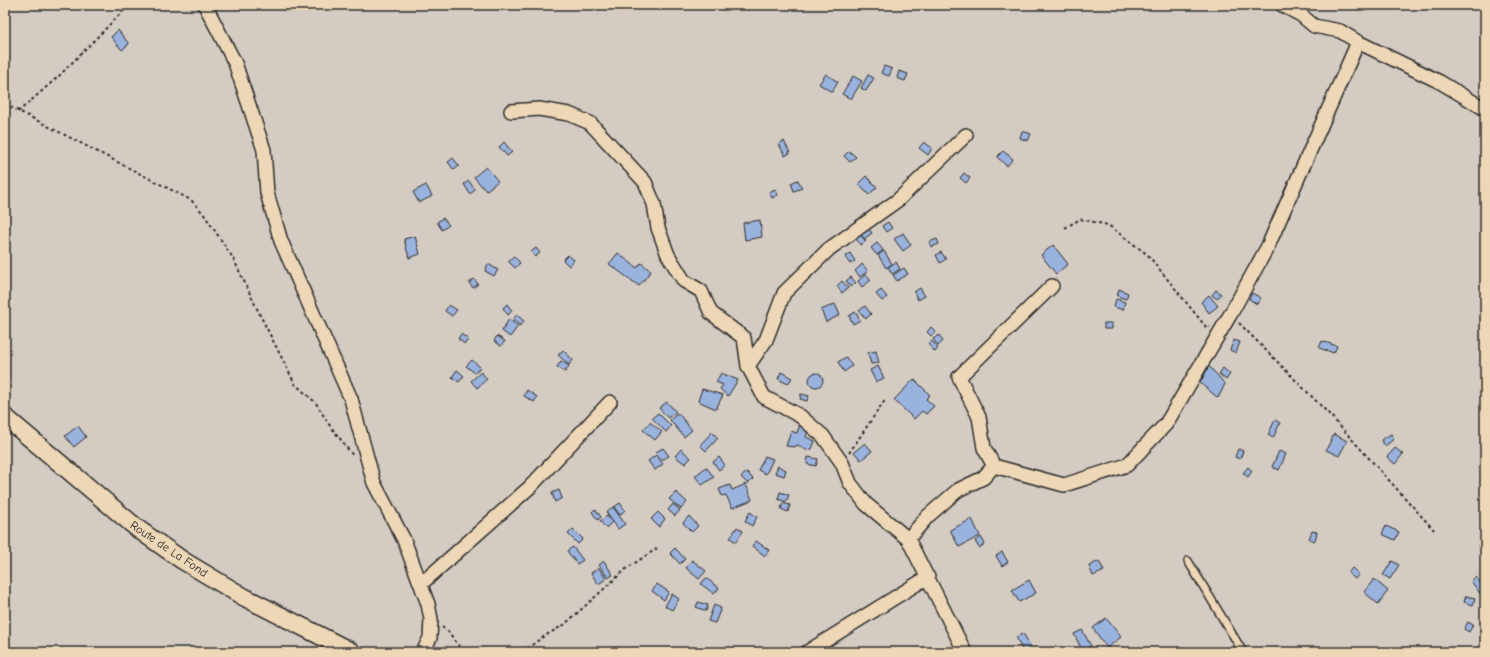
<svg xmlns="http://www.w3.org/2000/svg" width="1490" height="657" font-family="'Comic Neue',sans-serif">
<rect width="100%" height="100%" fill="#d4ccc3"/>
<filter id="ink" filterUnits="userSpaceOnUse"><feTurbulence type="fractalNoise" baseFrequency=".025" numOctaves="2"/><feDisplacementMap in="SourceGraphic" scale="8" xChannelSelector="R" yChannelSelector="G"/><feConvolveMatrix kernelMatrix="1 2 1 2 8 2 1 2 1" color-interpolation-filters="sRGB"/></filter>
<g filter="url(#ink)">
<path fill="#99b2de" stroke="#2b2b2b" d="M 118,30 L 129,44 L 122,50 L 111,37 Z
M 884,66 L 892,69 L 889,76 L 881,73 Z
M 899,71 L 908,74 L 905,81 L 897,78 Z
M 826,74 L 838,82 L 832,92 L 819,84 Z
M 868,75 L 874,78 L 866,91 L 861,88 Z
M 853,76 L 862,81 L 851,99 L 842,94 Z
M 1022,131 L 1031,134 L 1028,141 L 1020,138 Z
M 784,141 L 790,153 L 785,156 L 779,144 Z
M 504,142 L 512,152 L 507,156 L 499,147 Z
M 924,142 L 932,148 L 928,155 L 919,148 Z
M 849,151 L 856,157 L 850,162 L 844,156 Z
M 1003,151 L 1013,159 L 1007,166 L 997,157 Z
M 453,158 L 459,166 L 454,170 L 448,162 Z
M 486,167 L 498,181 L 486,191 L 474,177 Z
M 964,173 L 970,178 L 966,183 L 960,178 Z
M 866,176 L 877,187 L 869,195 L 858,184 Z
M 798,180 L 802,188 L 794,191 L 791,183 Z
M 469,181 L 475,190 L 470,194 L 464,184 Z
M 426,185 L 432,196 L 419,203 L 413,192 Z
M 775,189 L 778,195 L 772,198 L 769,192 Z
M 443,218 L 449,225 L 442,230 L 437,222 Z
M 760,220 L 762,237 L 745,240 L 743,223 Z
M 888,222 L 892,228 L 886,232 L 882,226 Z
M 868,228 L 872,233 L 864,239 L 860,234 Z
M 903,233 L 911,245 L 903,251 L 894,239 Z
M 860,234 L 866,241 L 861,245 L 855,238 Z
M 415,236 L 420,254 L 409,258 L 404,239 Z
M 937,239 L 939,244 L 931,247 L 929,242 Z
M 877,243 L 883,250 L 877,255 L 871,248 Z
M 1053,245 L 1068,264 L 1056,274 L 1041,255 Z
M 536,248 L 540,253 L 535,257 L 531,252 Z
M 884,251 L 892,264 L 886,268 L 878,255 Z
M 941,252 L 946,259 L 940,263 L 936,255 Z
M 618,253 L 637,268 L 641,263 L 651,271 L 639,286 L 609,264 Z
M 850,253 L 855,261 L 850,264 L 845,257 Z
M 568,255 L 574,260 L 569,266 L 563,260 Z
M 514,256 L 520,263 L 515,268 L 508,261 Z
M 896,262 L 900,269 L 892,274 L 888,267 Z
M 488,264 L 498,270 L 494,276 L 485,271 Z
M 862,264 L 868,271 L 860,277 L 855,271 Z
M 904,268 L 908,274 L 897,281 L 893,275 Z
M 866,274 L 871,280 L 862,287 L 858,281 Z
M 851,277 L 856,283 L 850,287 L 846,281 Z
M 474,279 L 478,284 L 473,288 L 469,283 Z
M 842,281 L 848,288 L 842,293 L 837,286 Z
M 920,288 L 925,296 L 918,300 L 914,292 Z
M 1119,289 L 1128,293 L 1126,299 L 1117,296 Z
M 881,290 L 887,297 L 882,301 L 876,294 Z
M 1216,290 L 1221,294 L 1217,299 L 1212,295 Z
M 1252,293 L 1261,298 L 1257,304 L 1249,299 Z
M 1209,295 L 1218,306 L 1209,313 L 1201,302 Z
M 1116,299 L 1125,302 L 1123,310 L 1114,307 Z
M 507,304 L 512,311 L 508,315 L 503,308 Z
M 835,304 L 840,315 L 826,322 L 821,310 Z
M 449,305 L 457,310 L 452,316 L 445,311 Z
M 865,306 L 871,314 L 866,319 L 859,311 Z
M 855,312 L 860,320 L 853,324 L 849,316 Z
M 517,315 L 524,321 L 520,326 L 513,319 Z
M 509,319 L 518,326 L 510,337 L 502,331 Z
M 1104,323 L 1112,323 L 1112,329 L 1104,329 Z
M 931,327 L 936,332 L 931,336 L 927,332 Z
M 461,334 L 468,339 L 465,344 L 458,339 Z
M 939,335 L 943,341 L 938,346 L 933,339 Z
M 497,336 L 505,341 L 501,346 L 494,341 Z
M 1234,340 L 1240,342 L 1236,353 L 1230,350 Z
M 932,341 L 938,348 L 935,352 L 928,344 Z
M 1322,341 L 1337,346 L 1334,353 L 1319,348 Z
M 563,350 L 573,360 L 569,365 L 558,355 Z
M 876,351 L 879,363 L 871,364 L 868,353 Z
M 846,357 L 852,366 L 844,372 L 838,362 Z
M 472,360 L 480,367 L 475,373 L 466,366 Z
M 561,361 L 569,366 L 565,372 L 557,367 Z
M 878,366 L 884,378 L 876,382 L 870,370 Z
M 1209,366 L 1225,384 L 1218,398 L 1200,383 Z
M 1223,368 L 1230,374 L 1226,380 L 1219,374 Z
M 457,370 L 464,376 L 459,382 L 452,377 Z
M 481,372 L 487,379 L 477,388 L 471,381 Z
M 781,372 L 792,378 L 788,384 L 778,379 Z
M809 380a7 7 0 1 1 14 0a7 7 0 1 1-14 0Z
M 721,373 L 738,380 L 728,396 L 720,389 L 723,385 L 716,382 Z
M 914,379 L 930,395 L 926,399 L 934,406 L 926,414 L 922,411 L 914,419 L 894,400 Z
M 702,389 L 723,395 L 716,409 L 698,401 Z
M 527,390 L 537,397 L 534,402 L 524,396 Z
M 801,394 L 809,396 L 807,401 L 800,399 Z
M 667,402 L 676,412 L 668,418 L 659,408 Z
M 658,413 L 671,426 L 666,432 L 652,418 Z
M 678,413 L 692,430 L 684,437 L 670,420 Z
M 1275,420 L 1280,423 L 1273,438 L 1268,435 Z
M 801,421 L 809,427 L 806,437 L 815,441 L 812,449 L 806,450 L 798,445 L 794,447 L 786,446 L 791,431 L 797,433 Z
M 650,422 L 662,432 L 655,440 L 643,430 Z
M 78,426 L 86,437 L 74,447 L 65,436 Z
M 712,432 L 718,438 L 706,451 L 700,445 Z
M 1334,434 L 1347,441 L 1339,456 L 1326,450 Z
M 1391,434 L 1394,439 L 1385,446 L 1381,440 Z
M 865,443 L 872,451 L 861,460 L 854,452 Z
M 663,448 L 669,456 L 662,460 L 656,452 Z
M 1395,448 L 1403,454 L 1395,464 L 1387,457 Z
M 681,449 L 691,458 L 685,464 L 675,456 Z
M 1238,449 L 1243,451 L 1240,459 L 1235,457 Z
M 1279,451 L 1286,454 L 1279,470 L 1272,467 Z
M 656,455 L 663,464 L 655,470 L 648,461 Z
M 765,456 L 773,459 L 766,474 L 758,470 Z
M 719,457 L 725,465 L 719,470 L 713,462 Z
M 808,457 L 818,459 L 816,466 L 807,464 Z
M 778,466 L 786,470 L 784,476 L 775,473 Z
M 706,467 L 714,477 L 702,485 L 695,476 Z
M 1248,467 L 1252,471 L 1248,477 L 1243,473 Z
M 747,472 L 753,479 L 748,484 L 741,477 Z
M 746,484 L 752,500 L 732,508 L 726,495 L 722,496 L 719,489 L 730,485 L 732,490 Z
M 559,490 L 562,498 L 555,502 L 552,493 Z
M 676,492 L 687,502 L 681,509 L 669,499 Z
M 780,492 L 789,495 L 786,502 L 778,499 Z
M 620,503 L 625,510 L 620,515 L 614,507 Z
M 783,503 L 790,505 L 788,512 L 781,509 Z
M 673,504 L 680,510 L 675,516 L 668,510 Z
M 613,507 L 625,524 L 618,529 L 606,512 Z
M 595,509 L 601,517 L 598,520 L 592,512 Z
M 658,512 L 665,519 L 659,527 L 651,519 Z
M 750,512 L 757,517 L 752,526 L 745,521 Z
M 607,516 L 612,522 L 606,528 L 600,521 Z
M 689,516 L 698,526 L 692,532 L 683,523 Z
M 972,519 L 980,536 L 959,547 L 950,530 Z
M 1386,526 L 1399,532 L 1395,540 L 1382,534 Z
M 737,527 L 743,531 L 736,542 L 730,538 Z
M 573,529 L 583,539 L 578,544 L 568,534 Z
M 1312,531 L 1317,532 L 1315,541 L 1309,539 Z
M 981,537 L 985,544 L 979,548 L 975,541 Z
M 756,541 L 769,550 L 765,556 L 752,546 Z
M 1485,541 L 1485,554 L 1478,545 Z
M 573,547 L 583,560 L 577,564 L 567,551 Z
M 675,548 L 685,559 L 680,564 L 670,553 Z
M 1002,552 L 1008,562 L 1002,566 L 996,556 Z
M 692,560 L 706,571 L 699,579 L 686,568 Z
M 604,561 L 613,575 L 608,578 L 599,565 Z
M 1099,561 L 1104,571 L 1093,576 L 1089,566 Z
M 1392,561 L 1399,565 L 1390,579 L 1383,575 Z
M 599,568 L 606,579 L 598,584 L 591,573 Z
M 1352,568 L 1359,574 L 1355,579 L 1348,573 Z
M 1476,577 L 1485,588 L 1485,593 L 1482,596 L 1471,581 Z
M 706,578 L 719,588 L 714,594 L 701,584 Z
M 1374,579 L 1388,591 L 1378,604 L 1364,592 Z
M 1029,580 L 1036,593 L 1019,602 L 1012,590 Z
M 657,584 L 669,592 L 664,600 L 652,591 Z
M 672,594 L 679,599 L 672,610 L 665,606 Z
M 1466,596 L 1475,598 L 1473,605 L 1464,602 Z
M 698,602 L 708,605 L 706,611 L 696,607 Z
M 714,605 L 721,608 L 715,623 L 708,621 Z
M 1106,618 L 1121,637 L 1107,648 L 1093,628 Z
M 1468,622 L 1473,625 L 1469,632 L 1464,629 Z
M 1082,630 L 1091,646 L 1082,650 L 1074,634 Z
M 1023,633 L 1031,647 L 1023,651 L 1016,637 Z"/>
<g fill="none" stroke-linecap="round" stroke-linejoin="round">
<defs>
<path id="service" d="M 1188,561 L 1243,652"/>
<path id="minor" d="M 205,5 L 235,63 L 264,150 L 267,193 L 281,241 L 351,399 L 374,483 L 404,540 L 428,604 L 431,619 L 430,638 L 423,652
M 1282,5 L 1301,15 L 1314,26 L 1340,31 L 1358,42 L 1440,82 L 1485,109
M 511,111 L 539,109 L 569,114 L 590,123 L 645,182 L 654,204 L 658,228 L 668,255 L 684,281 L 701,291 L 711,313 L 744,338 L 748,366
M 994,466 L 984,448 L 979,417 L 959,377 L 1052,286
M 908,539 L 928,516 L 958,490 L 983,478 L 994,466 L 1064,485 L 1127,465 L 1166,424 L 1230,315 L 1268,246 L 1358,42
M 421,584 L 530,487 L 610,402
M 807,652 L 928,577
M 965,652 L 908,539 L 866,504 L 850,483 L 842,463 L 823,436 L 800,416 L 764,397 L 748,366 L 766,340 L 784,293 L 829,249 L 898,200 L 966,135"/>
<path id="tertiary" d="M 5,417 L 138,529 L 182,560 L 244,597 L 352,652"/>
</defs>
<use href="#service" stroke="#2b2b2b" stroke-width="10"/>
<use href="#minor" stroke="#2b2b2b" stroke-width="16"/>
<use href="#tertiary" stroke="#2b2b2b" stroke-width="20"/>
<path stroke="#2b2b2b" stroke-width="2" stroke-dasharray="3 3" stroke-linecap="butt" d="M 5,104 L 191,200 L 203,213 L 233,258 L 260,315 L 295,384 L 316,403 L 328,423 L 354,457
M 18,112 L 59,76 L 122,12 L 132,5
M 1065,228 L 1080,219 L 1108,225 L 1148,255 L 1206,327 L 1210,327
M 1239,323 L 1329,414 L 1434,530
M 849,453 L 885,400
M 442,627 L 448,631 L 463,652
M 522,652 L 543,637 L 564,625 L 626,569 L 659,547"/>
<use href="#service" stroke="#eed7b7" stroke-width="7"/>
<use href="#minor" stroke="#eed7b7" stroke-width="13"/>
<use href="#tertiary" stroke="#eed7b7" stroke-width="17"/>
</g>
</g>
<g text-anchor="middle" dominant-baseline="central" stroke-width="3" stroke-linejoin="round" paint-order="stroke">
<g font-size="12" fill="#2b2b2b" stroke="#eed7b7">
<text transform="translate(169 549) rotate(34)">Route de La Fond</text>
</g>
</g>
<rect width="1490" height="657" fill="none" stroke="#eed7b7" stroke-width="20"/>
<rect x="10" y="10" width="1470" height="637" fill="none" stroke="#2b2b2b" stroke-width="1.5" filter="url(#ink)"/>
</svg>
